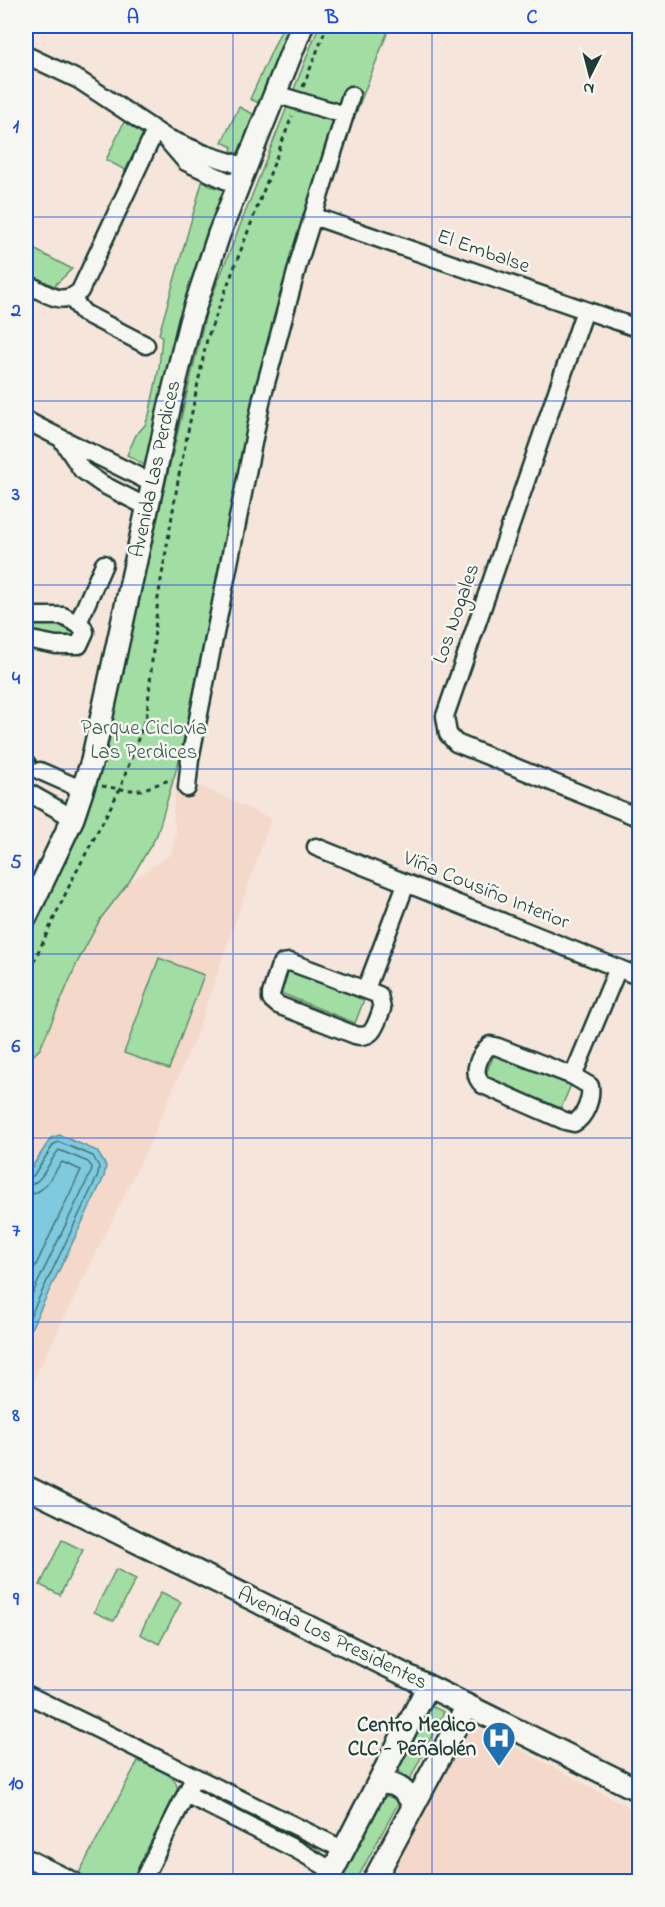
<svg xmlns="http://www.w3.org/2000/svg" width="665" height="1907" font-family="'Indie Flower',sans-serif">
<rect width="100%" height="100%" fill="#f5e5db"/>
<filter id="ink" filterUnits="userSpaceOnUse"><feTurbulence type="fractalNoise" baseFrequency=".0167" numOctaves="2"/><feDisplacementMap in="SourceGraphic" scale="12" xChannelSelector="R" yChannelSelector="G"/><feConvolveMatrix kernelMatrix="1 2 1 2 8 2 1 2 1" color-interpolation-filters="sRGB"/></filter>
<g filter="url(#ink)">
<path fill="#f4d9cb" d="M 200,786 L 271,819 L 195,1038 L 149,1145 L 26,1396 L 26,1062 L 40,1049 L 77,963 L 101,918 L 129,882 L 171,854 L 176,834 L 173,813 L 175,791 Z
M 467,1721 L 639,1813 L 639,1881 L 389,1882 Z"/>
<path fill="#a2dda3" stroke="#608d6c" stroke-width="1.5" d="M 283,26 L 292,26 L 259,103 L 250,99 Z
M 319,26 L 390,26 L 272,328 L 255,396 L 180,757 L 157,835 L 129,882 L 101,918 L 77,963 L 40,1049 L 26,1062 L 26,939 L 68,853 L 105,738 L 207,309 Z
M 239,107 L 253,114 L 239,154 L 231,151 L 232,147 L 222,142 Z
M 124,122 L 146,133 L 127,171 L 106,160 Z
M 203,179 L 210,186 L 226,190 L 149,462 L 144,465 L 127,455 L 136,435 L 145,425 L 149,415 L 159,368 L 162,336 L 159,334 Z
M 26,245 L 72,269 L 54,286 L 26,272 Z
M 26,621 L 76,625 L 75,640 L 26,633 Z
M 159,958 L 204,975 L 169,1069 L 124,1053 Z
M 287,969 L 364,1000 L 355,1023 L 278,992 Z
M 494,1055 L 571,1085 L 561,1108 L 484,1078 Z
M 62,1540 L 83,1550 L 60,1595 L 40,1585 Z
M 116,1569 L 136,1579 L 114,1621 L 94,1612 Z
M 161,1592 L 181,1602 L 159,1644 L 140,1634 Z
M 425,1703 L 444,1712 L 409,1781 L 397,1770 L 391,1770 Z
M 138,1761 C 152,1768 181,1774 177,1793 L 134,1881 L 85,1881 L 77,1877 Z
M 380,1790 L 401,1798 L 356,1881 L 332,1882 Z"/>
<path fill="#7fcadf" stroke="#59929b" stroke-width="1.5" d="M 60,1135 L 97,1151 L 106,1166 L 104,1177 L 26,1339 L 26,1176 L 51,1138 Z"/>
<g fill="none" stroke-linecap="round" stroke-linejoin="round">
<path stroke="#457578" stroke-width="1.5" d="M 26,1178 L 33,1176 L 54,1144 L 59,1142 L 93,1156 L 99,1167 L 98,1175 L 26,1325
M 26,1186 C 43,1184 48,1162 59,1150 L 88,1162 L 92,1167 L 91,1172 L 26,1307
M 26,1195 C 46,1194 51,1175 62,1162 L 81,1170 L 26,1286"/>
<defs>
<path id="minor" d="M 26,55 L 79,80 L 165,137 L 205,154 L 246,167
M 275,94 L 345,115
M 167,140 L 186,162 L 238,186
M 313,216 L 640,329
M 26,283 C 43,292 63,308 80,291 L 155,131
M 71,298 L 84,313 L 146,345
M 585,310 L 445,716 L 448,734 L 456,743 L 640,818
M 26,420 C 67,443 111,461 153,484
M 62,440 L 82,470 L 102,484 L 147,507
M 26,616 L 63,616 L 83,627 L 85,632 L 79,645 L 56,645 L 26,639
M 78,623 L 104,564
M 26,764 L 27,764
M 40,771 L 83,790
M 187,788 L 190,759 L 262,398 L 299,261 L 351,95
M 29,793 L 73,818
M 316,847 L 640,977
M 290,962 L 379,995 L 382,1009 C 376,1023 374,1040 355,1035 L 278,1005 L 271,999 L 271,994 L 279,968 L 283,963 Z
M 366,989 L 406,884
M 490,1045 L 498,1047 L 573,1076 L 590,1086 C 592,1099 585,1117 574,1123 L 565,1121 L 483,1085 C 470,1074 479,1055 490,1045 Z
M 573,1076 L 618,968
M 26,1694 L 344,1850
M 186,1794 L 297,1850 L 333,1871
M 29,1859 L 75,1882
M 142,1882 L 190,1786"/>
<path id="tertiary" d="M 26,917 L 73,818 L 92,761 L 171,400 L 190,322 L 219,234 L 302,26
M 26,1487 L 640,1791
M 378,1783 C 395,1782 406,1789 413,1805
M 327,1882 L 428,1686
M 373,1882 L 467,1706"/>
</defs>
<use href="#minor" stroke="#1f3d34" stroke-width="21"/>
<use href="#tertiary" stroke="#1f3d34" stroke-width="26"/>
<path stroke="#1f3d34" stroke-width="3" stroke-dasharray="4.5 4.5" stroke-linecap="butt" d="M 303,87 L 327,26
M 102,786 L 127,790 L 141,790 L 172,779
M 26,978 L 72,880 L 120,789 L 147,714 L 158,598 L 179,475 L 207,339 L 292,116
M 633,1823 L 640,1827"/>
<use href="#minor" stroke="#f6f6f2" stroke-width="16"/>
<use href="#tertiary" stroke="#f6f6f2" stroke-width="21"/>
</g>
</g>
<path fill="none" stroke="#1d4ed8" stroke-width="1.5" stroke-opacity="0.55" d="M 233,26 L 233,1882M 432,26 L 432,1882M 26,217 L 640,217M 26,401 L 640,401M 26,585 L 640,585M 26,769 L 640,769M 26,954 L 640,954M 26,1138 L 640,1138M 26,1322 L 640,1322M 26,1506 L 640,1506M 26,1690 L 640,1690"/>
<defs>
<symbol id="hospital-pin" viewBox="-11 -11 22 30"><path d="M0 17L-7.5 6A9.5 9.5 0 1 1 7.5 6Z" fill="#1f6fb2" stroke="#f6f6f2"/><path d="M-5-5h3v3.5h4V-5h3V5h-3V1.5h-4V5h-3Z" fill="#fff"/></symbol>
</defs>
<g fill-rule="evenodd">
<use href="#hospital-pin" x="480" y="1719" width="38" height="52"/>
</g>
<g text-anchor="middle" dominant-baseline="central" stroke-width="5" stroke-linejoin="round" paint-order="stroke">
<g font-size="21" fill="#1f3d34" stroke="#f6f6f2">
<text transform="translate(483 252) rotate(19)">El Embalse</text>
<text transform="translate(156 469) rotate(-78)">Avenida Las Perdices</text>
<text transform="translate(457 614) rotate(-71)">Los Nogales</text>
<text transform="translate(486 891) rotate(22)">Viña Cousiño Interior</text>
<text transform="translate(332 1639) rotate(26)">Avenida Los Presidentes</text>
</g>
<g font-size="21" fill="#395d4a" stroke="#f6f6f2">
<text x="144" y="729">Parque Ciclovía<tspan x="144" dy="24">Las Perdices</tspan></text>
</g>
<g font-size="21" font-weight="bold" fill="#1f3d34" stroke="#f6f6f2" text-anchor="end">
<text x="476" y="1726">Centro Medico<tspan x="476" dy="24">CLC - Peñalolén</tspan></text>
</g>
</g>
<rect width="665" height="1907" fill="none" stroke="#f6f6f2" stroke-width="66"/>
<g transform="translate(590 75) rotate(186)" stroke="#f6f6f2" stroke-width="4.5" paint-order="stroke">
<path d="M0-4.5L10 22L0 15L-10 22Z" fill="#1f3d34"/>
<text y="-9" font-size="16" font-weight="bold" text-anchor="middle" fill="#1f3d34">N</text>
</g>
<rect x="33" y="33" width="599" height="1841" fill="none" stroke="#1d4ed8" stroke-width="2"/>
<g font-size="20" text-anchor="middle" font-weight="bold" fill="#1d4ed8">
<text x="133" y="23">A</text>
<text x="332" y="23">B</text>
<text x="532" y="23">C</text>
<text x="16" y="132">1</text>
<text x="16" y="316">2</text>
<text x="16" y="500">3</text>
<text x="16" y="684">4</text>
<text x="16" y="868">5</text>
<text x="16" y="1052">6</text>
<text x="16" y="1236">7</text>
<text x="16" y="1421">8</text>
<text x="16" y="1605">9</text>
<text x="16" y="1789">10</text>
</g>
</svg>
